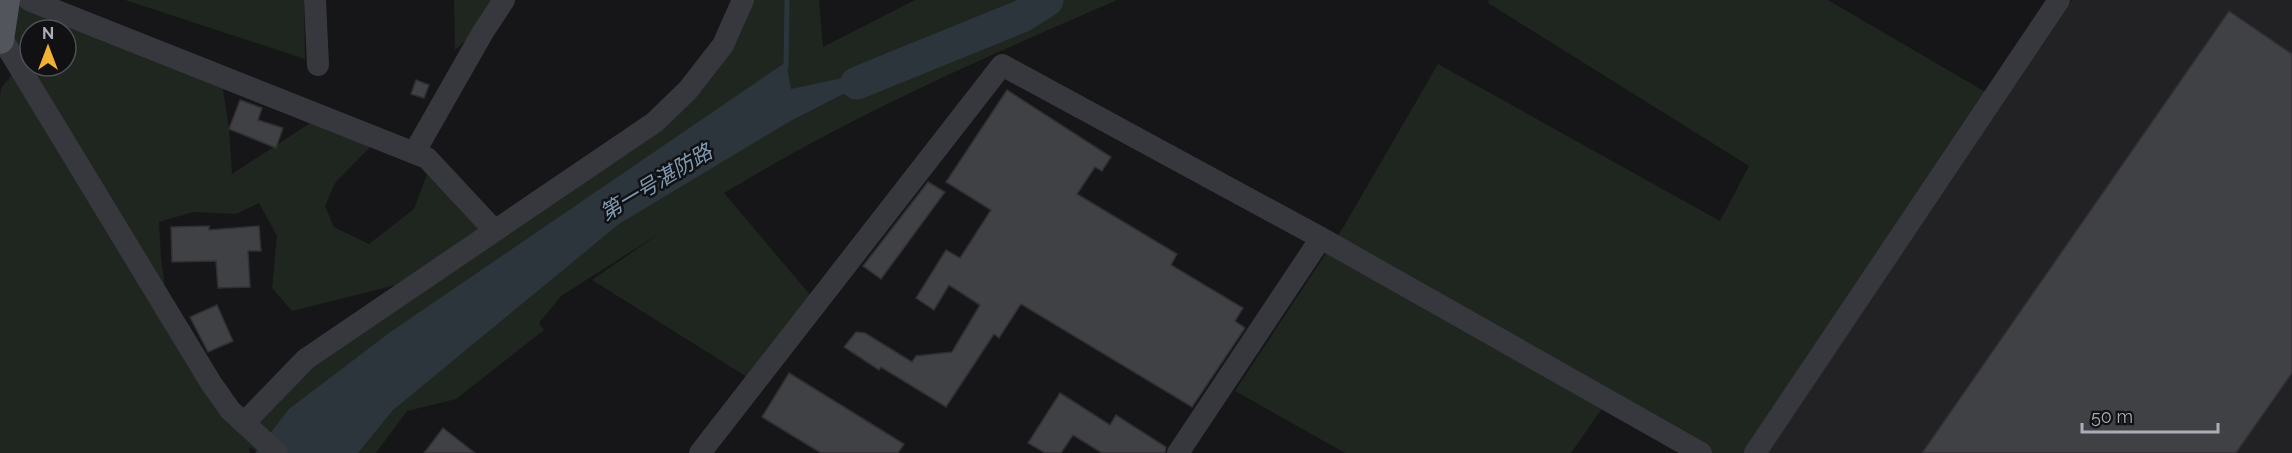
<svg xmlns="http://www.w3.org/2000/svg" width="2292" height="453" font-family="Raleway,'Noto Sans JP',sans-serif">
<rect width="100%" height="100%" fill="#161618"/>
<path fill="#222225" d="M 2072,0 L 2292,0 L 2292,453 L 1767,453 Z"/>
<path fill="#1e261f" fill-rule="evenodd" d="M 13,0 L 35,0 L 221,77 L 229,129 L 232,174 L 321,116 L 378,139 L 335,183 L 325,206 L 334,227 L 369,244 L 414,209 L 431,163 L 487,223 L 462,253 L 443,267 L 536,210 L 689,94 L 728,33 L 736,0 L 819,0 L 823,47 L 915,0 L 1117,0 C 983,58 849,117 724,193 L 817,303 L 755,382 L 592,280 L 660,233 L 561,296 L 539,323 L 544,330 L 456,399 L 407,411 L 376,453 L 259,453 L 249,447 L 250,453 L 0,453 L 0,96 L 1,88 L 15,71 L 15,79 L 211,383 L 244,423 L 247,440 L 247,426 L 312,357 L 428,277 L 292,311 L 272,288 L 277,236 L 259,203 L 236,214 L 193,212 L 159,222 L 161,258 L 168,312 L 7,47 ZM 30,30 L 66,30 L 66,66 L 30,66 Z
M 125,0 L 304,0 L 305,59 Z
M 454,0 L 504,0 L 492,18 L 455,50 Z
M 1489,0 L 1828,0 L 1994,97 L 1755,453 L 1701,453 L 1608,400 L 1571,453 L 1345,453 L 1235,391 L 1344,226 L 1438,64 L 1720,221 L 1749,166 L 1488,3 Z"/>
<path fill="#2c353c" d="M 786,62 L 791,89 L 899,66 L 792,120 L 619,224 L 393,410 L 358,453 L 255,453 L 289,409 L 389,333 Z"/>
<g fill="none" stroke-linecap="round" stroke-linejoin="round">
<path stroke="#2c353c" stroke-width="5" d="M 786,67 L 787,0"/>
<path stroke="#2c353c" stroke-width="33" d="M 857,83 L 1022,16 L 1047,0"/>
</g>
<path fill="#404145" stroke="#303034" stroke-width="1.5" d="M 2229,11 L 2292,54 L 2292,373 L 2236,453 L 1922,453 Z
M 416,80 L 429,85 L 424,98 L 411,94 Z
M 1007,90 L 1111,157 L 1102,171 L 1095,167 L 1077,194 L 1177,254 L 1171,265 L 1243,308 L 1235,321 L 1245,328 L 1192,407 L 1021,304 L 999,338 L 994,334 L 946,407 L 881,367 L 879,370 L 844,347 L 856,332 L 865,333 L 912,362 L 916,356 L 952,352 L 980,305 L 949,285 L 934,310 L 916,298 L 946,250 L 960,258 L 991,210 L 946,182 Z
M 240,100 L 262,108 L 258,120 L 283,128 L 276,148 L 229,129 Z
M 928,182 L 945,192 L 881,279 L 863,266 Z
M 209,226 L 209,230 L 259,226 L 261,251 L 248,251 L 250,287 L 218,288 L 216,261 L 172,262 L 171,227 Z
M 217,305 L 233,341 L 208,352 L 190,317 Z
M 789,373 L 904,444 L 898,453 L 821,453 L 762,417 Z
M 1060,393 L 1110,425 L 1116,415 L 1166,447 L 1165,453 L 1102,453 L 1073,435 L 1061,453 L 1045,453 L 1028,443 Z
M 443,428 L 475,453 L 424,453 Z"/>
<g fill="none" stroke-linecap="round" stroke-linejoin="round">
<path stroke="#37383d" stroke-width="22" d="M 29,0 L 427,158 L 494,230
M 315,0 L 318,65
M 1,37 L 211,383 L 230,410 L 277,453
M 414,153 L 483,32 L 504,0
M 244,423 L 306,359 L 655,122 L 688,90 L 723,45 L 743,0
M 700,453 L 1002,65 L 1321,238 L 1701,453
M 1178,453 L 1321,238
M 1755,453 L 2059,0"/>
<path stroke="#53555c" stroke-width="28" d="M 0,40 L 6,0"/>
</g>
<g text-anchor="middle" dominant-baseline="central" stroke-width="5" stroke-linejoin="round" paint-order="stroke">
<g font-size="21" font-style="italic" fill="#7f9bb3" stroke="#111113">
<text transform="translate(656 182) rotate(-31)">第一号湛防路</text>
</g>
</g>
<g transform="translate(48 48)"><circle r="28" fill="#111113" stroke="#4d4f55" stroke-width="1.5"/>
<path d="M0-4.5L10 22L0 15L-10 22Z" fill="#f2b134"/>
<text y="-9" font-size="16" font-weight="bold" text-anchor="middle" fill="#a8adb8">N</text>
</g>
<path d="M2082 423v9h136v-9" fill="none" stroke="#a8adb8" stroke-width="3"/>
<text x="2091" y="423" font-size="18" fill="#a8adb8" stroke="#111113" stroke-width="4.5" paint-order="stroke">50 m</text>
</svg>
